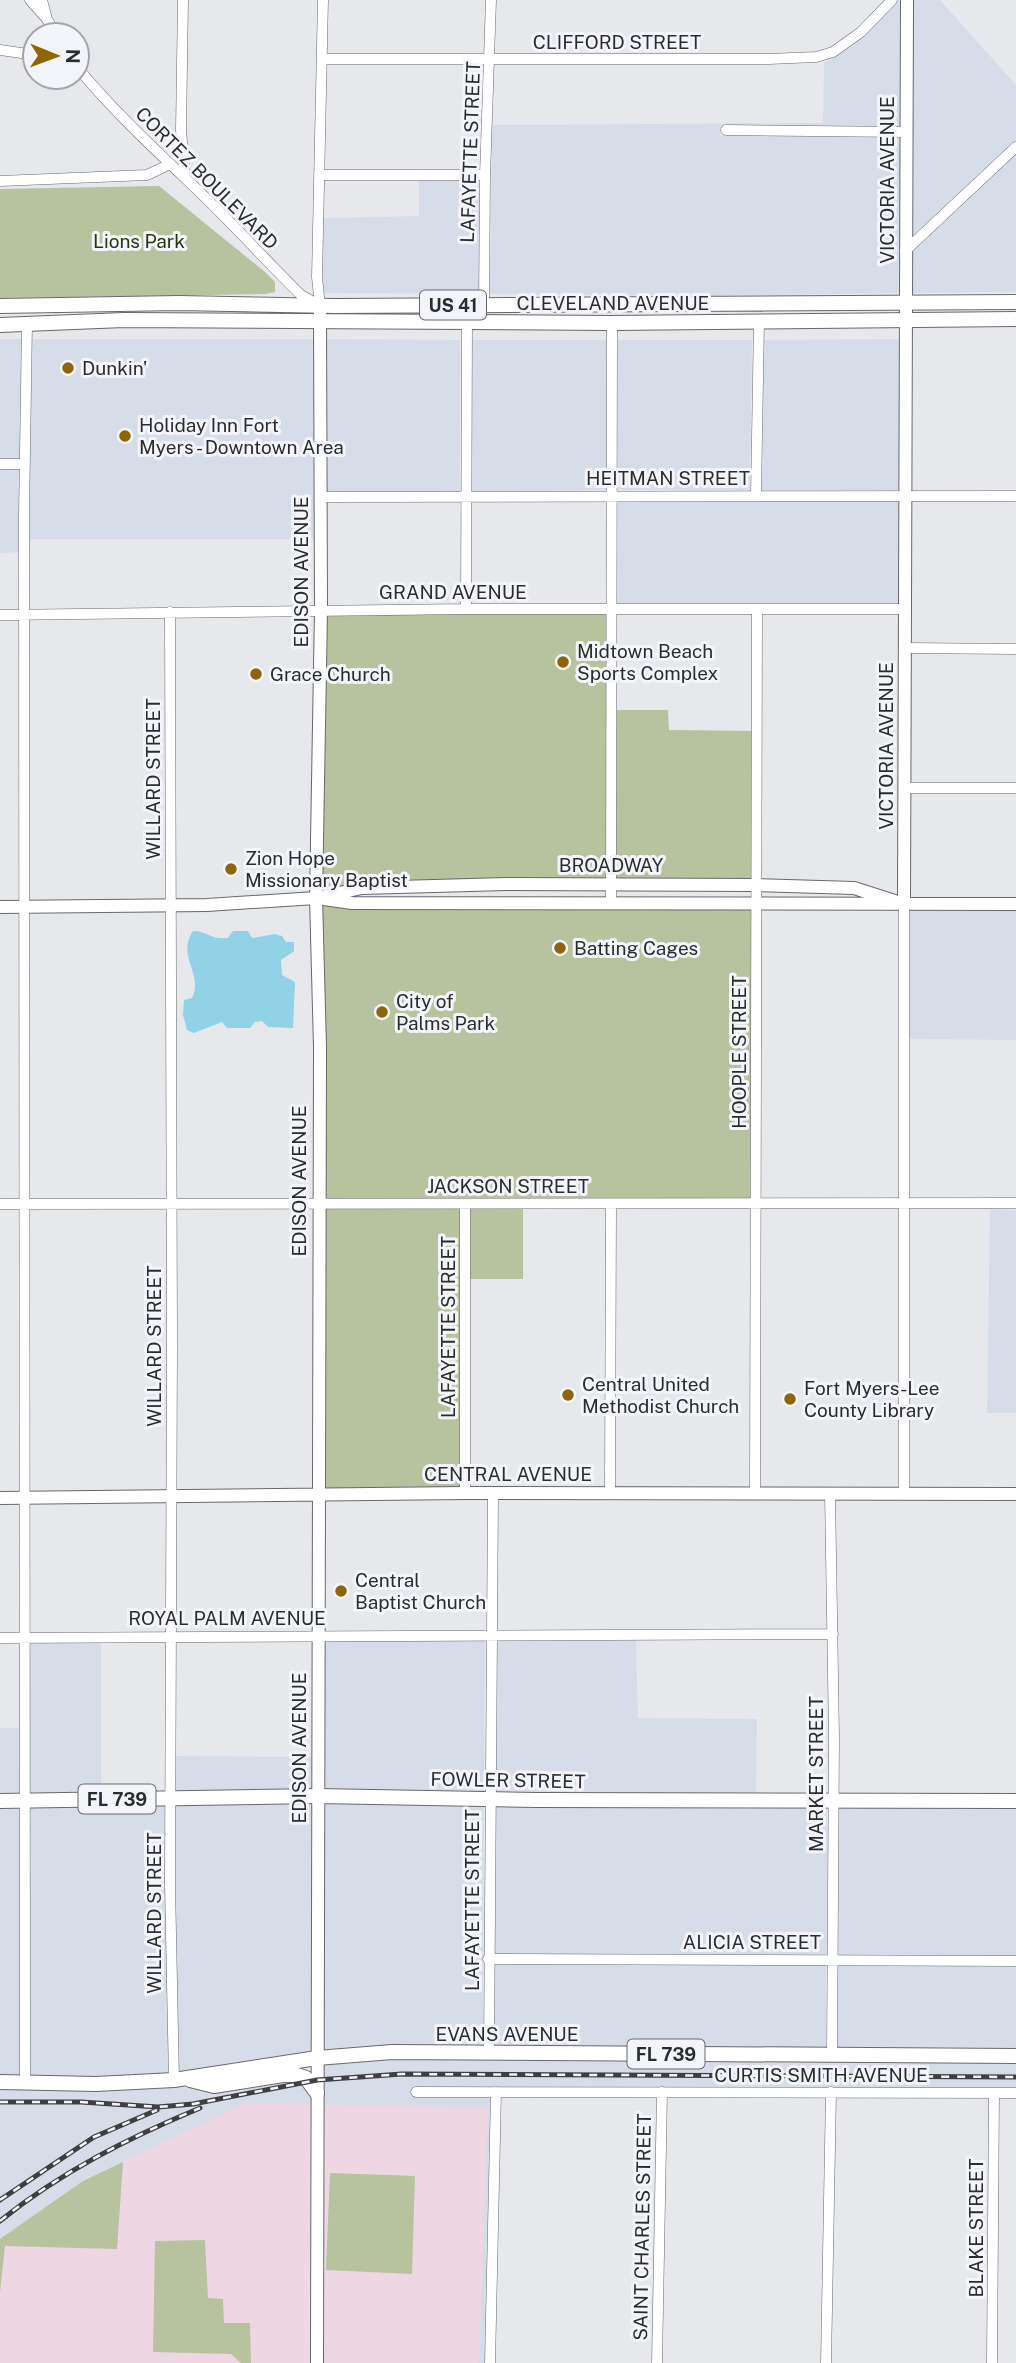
<svg xmlns="http://www.w3.org/2000/svg" width="1016" height="2363" font-family="'Public Sans',sans-serif">
<rect width="100%" height="100%" fill="#e6e8ec"/>
<path fill="#d7dde8" d="M 900,0 L 901,0 L 900,126 L 721,125 L 720,135 L 900,136 L 900,249 L 898,251 L 900,253 L 901,293 L 697,296 L 490,294 L 492,125 L 823,123 L 824,63 L 849,48 Z
M 913,0 L 940,0 L 1016,85 L 1016,140 L 911,239 Z
M 1016,155 L 1016,292 L 912,293 L 911,253 Z
M 419,180 L 479,180 L 479,294 L 323,293 L 323,218 L 419,216 Z
M 0,339 L 314,339 L 314,539 L 31,539 L 26,552 L 0,553 Z
M 325,339 L 460,340 L 460,492 L 326,492 Z
M 901,339 L 901,490 L 762,490 L 764,340 Z
M 472,340 L 606,340 L 607,490 L 471,492 Z
M 618,340 L 752,340 L 750,490 L 618,490 Z
M 618,500 L 901,500 L 900,604 L 617,605 Z
M 909,909 L 1016,909 L 1016,1040 L 910,1039 Z
M 990,1209 L 1016,1210 L 1016,1413 L 987,1413 Z
M 485,1639 L 484,1794 L 324,1791 L 323,1640 Z
M 636,1639 L 638,1718 L 757,1719 L 756,1796 L 495,1794 L 497,1640 Z
M 23,1641 L 101,1641 L 101,1792 L 169,1791 L 170,1756 L 312,1757 L 312,1791 L 0,1796 L 0,1728 L 21,1728 Z
M 313,1802 L 311,2053 L 182,2073 L 96,2079 L 0,2077 L 0,1806 Z
M 324,1802 L 484,1804 L 483,2048 L 322,2052 Z
M 495,1804 L 827,1806 L 827,1954 L 494,1954 Z
M 839,1806 L 1016,1807 L 1016,1956 L 838,1955 Z
M 494,1964 L 826,1964 L 826,2050 L 494,2048 Z
M 837,1965 L 1016,1966 L 1016,2051 L 837,2050 Z
M 392,2057 L 1016,2061 L 1016,2094 L 495,2093 L 487,2363 L 323,2363 L 327,2170 L 322,2062 Z
M 298,2080 L 312,2094 L 311,2363 L 0,2363 L 0,2088 Z"/>
<path fill="#eed7e3" d="M 247,2103 L 488,2108 L 479,2363 L 0,2363 L 0,2293 L 5,2246 L 117,2249 L 123,2162 Z"/>
<path fill="#b7c29f" d="M 159,186 L 265,272 L 275,282 L 275,292 L 266,294 L 0,298 L 0,189 Z
M 609,611 L 609,710 L 668,710 L 669,730 L 755,731 L 754,882 L 318,895 L 324,613 Z
M 319,901 L 754,905 L 754,1201 L 321,1201 Z
M 321,1206 L 463,1206 L 463,1490 L 320,1493 Z
M 468,1206 L 523,1206 L 523,1279 L 468,1279 Z
M 123,2162 L 117,2249 L 5,2246 L 0,2292 L 0,2239 L 83,2181 Z
M 330,2173 L 415,2176 L 412,2274 L 326,2270 Z
M 205,2240 L 208,2298 L 223,2299 L 224,2323 L 250,2323 L 251,2363 L 241,2363 L 231,2354 L 153,2352 L 155,2241 Z"/>
<path fill="#92d2e7" d="M 193,931 C 208,931 210,940 228,938 L 233,931 L 248,931 L 252,938 L 275,934 L 282,936 L 286,942 L 294,942 L 294,951 L 281,960 L 282,975 L 295,982 L 293,1028 L 268,1027 L 262,1021 L 255,1022 L 250,1028 L 227,1028 L 222,1022 L 194,1033 L 187,1030 L 183,1015 L 184,1000 L 192,998 C 204,974 176,957 193,931 Z"/>
<g fill="none" stroke-linecap="round" stroke-linejoin="round">
<defs>
<path id="minor" d="M 30,0 L 46,18
M 42,0 L 47,19 L 56,35
M 183,0 L 181,130 L 185,178
M 0,50 L 35,55
M 322,59 L 769,59 L 816,57 L 833,52 L 861,32 L 892,0
M 77,67 C 111,108 148,143 186,179 C 226,216 262,257 301,295 L 317,304
M 726,130 L 906,132
M 319,175 L 485,175
M 0,181 L 147,175 L 168,165
M 905,251 L 1016,147
M 484,305 L 485,175 L 491,0
M 320,306 L 317,277 L 323,0
M 0,464 L 25,464
M 756,495 L 759,321
M 320,497 L 1016,496
M 466,609 L 467,322
M 170,612 L 172,1346 L 170,1885 L 174,2080
M 0,615 L 466,609 L 905,609
M 906,648 L 1016,649
M 905,788 L 1016,788
M 611,904 L 612,323
M 0,1204 L 1016,1203
M 465,1493 L 465,1204
M 610,1493 L 611,1204
M 755,1493 L 757,610
M 830,1493 L 834,1737 L 832,2055
M 904,1493 L 904,904
M 0,1638 L 833,1634
M 488,1959 L 1016,1961
M 489,2053 L 493,1495
M 25,2083 L 24,515 L 27,324
M 416,2092 L 1016,2093
M 490,2363 L 496,2092
M 657,2363 L 662,2092
M 826,2363 L 831,2092
M 992,2363 L 994,2093"/>
<path id="tertiary" d="M 324,899 L 352,903 L 1016,904
M 904,904 L 907,0
M 0,907 L 207,905 L 316,898 L 362,888 L 506,884 L 756,885 L 854,888 L 904,904
M 0,1498 L 465,1493 L 1016,1494
M 317,2363 L 320,1047 L 316,898 L 321,610 L 320,313"/>
<path id="primary" d="M 0,306 L 179,303 L 334,306 L 1016,302
M 0,325 L 124,320 L 612,323 L 1016,319
M 0,1801 L 318,1796 L 537,1800 L 1016,1801
M 190,2080 L 214,2086 L 283,2075 L 297,2075 L 306,2078 L 317,2093
M 0,2082 L 96,2084 L 174,2080 L 317,2058 L 392,2052 L 1016,2056"/>
</defs>
<use href="#minor" stroke="#67696c" stroke-width="11"/>
<use href="#tertiary" stroke="#67696c" stroke-width="14"/>
<use href="#primary" stroke="#67696c" stroke-width="16"/>
<use href="#minor" stroke="#fff" stroke-width="10"/>
<use href="#tertiary" stroke="#fff" stroke-width="12"/>
<use href="#primary" stroke="#fff" stroke-width="14"/>
<defs>
<path id="rail" d="M 0,2102 L 81,2102 L 158,2107 L 193,2104 L 317,2080 L 402,2074 L 1016,2077
M 0,2200 L 94,2137 L 157,2110
M 0,2221 C 61,2172 128,2138 200,2108"/>
</defs>
<use href="#rail" stroke="#3e3f40" stroke-width="5"/>
<use href="#rail" stroke="#f4f5fa" stroke-width="2.5" stroke-dasharray="8" stroke-linecap="butt"/>
</g>
<g fill="#8e6509" stroke="#f4f5fa" stroke-width="2.5">
<circle cx="68" cy="368" r="7"/>
<circle cx="125" cy="436" r="7"/>
<circle cx="563" cy="662" r="7"/>
<circle cx="256" cy="674" r="7"/>
<circle cx="231" cy="869" r="7"/>
<circle cx="560" cy="948" r="7"/>
<circle cx="382" cy="1012" r="7"/>
<circle cx="568" cy="1395" r="7"/>
<circle cx="790" cy="1399" r="7"/>
<circle cx="341" cy="1591" r="7"/>
</g>
<g text-anchor="middle" dominant-baseline="central" stroke-width="6" stroke-linejoin="round" paint-order="stroke">
<g fill="#f4f5fa" stroke="#67686a" stroke-width="2">
<rect x="420" y="290.5" width="66" height="29" rx="5"/>
<rect x="78.5" y="1784.5" width="77" height="29" rx="5"/>
<rect x="627.5" y="2039.5" width="77" height="29" rx="5"/>
</g>
<g font-size="18" font-weight="bold" fill="#2b2c2d">
<text x="453" y="305">US 41</text>
<text x="117" y="1799">FL 739</text>
<text x="666" y="2054">FL 739</text>
</g>
<g font-size="19" fill="#2b2c2d" stroke="#f4f5fa">
<text x="617" y="42">CLIFFORD STREET</text>
<text transform="translate(470 152) rotate(-88)">LAFAYETTE STREET</text>
<text transform="translate(207 178) rotate(45)">CORTEZ BOULEVARD</text>
<text transform="translate(887 180) rotate(-90)">VICTORIA AVENUE</text>
<text x="613" y="303">CLEVELAND AVENUE</text>
<text x="668" y="478">HEITMAN STREET</text>
<text transform="translate(301 572) rotate(-90)">EDISON AVENUE</text>
<text x="453" y="592">GRAND AVENUE</text>
<text transform="translate(886 746) rotate(-90)">VICTORIA AVENUE</text>
<text transform="translate(153 779) rotate(-90)">WILLARD STREET</text>
<text x="611" y="865">BROADWAY</text>
<text transform="translate(739 1052) rotate(-90)">HOOPLE STREET</text>
<text transform="translate(299 1181) rotate(-90)">EDISON AVENUE</text>
<text x="508" y="1186">JACKSON STREET</text>
<text transform="translate(448 1327) rotate(-90)">LAFAYETTE STREET</text>
<text transform="translate(154 1346) rotate(-90)">WILLARD STREET</text>
<text x="508" y="1474">CENTRAL AVENUE</text>
<text x="227" y="1618">ROYAL PALM AVENUE</text>
<text transform="translate(299 1748) rotate(-90)">EDISON AVENUE</text>
<text transform="translate(816 1774) rotate(-90)">MARKET STREET</text>
<text transform="translate(508 1780) rotate(1)">FOWLER STREET</text>
<text transform="translate(472 1900) rotate(-90)">LAFAYETTE STREET</text>
<text transform="translate(154 1913) rotate(-90)">WILLARD STREET</text>
<text x="752" y="1942">ALICIA STREET</text>
<text x="507" y="2034">EVANS AVENUE</text>
<text x="821" y="2075">CURTIS SMITH AVENUE</text>
<text transform="translate(642 2227) rotate(-89)">SAINT CHARLES STREET</text>
<text transform="translate(976 2228) rotate(-90)">BLAKE STREET</text>
</g>
<g font-size="19" fill="#2a340d" stroke="#f4f5fa">
<text x="139" y="241">Lions Park</text>
</g>
<g font-size="19" fill="#2b2c2d" stroke="#f4f5fa" text-anchor="start">
<text x="82" y="368">Dunkin'</text>
<text x="139" y="425">Holiday Inn Fort<tspan x="139" dy="22">Myers - Downtown Area</tspan></text>
<text x="577" y="651">Midtown Beach<tspan x="577" dy="22">Sports Complex</tspan></text>
<text x="270" y="674">Grace Church</text>
<text x="245" y="858">Zion Hope<tspan x="245" dy="22">Missionary Baptist</tspan></text>
<text x="574" y="948">Batting Cages</text>
<text x="396" y="1001">City of<tspan x="396" dy="22">Palms Park</tspan></text>
<text x="582" y="1384">Central United<tspan x="582" dy="22">Methodist Church</tspan></text>
<text x="804" y="1388">Fort Myers-Lee<tspan x="804" dy="22">County Library</tspan></text>
<text x="355" y="1580">Central<tspan x="355" dy="22">Baptist Church</tspan></text>
</g>
</g>
<g transform="translate(56 56) rotate(91)"><circle r="33" fill="#f4f5fa" stroke="#a4a5a8" stroke-width="2"/>
<path d="M0-5L12 26L0 18L-12 26Z" fill="#8e6509"/>
<text y="-10" font-size="19" font-weight="bold" text-anchor="middle" fill="#2b2c2d">N</text>
</g>
</svg>
